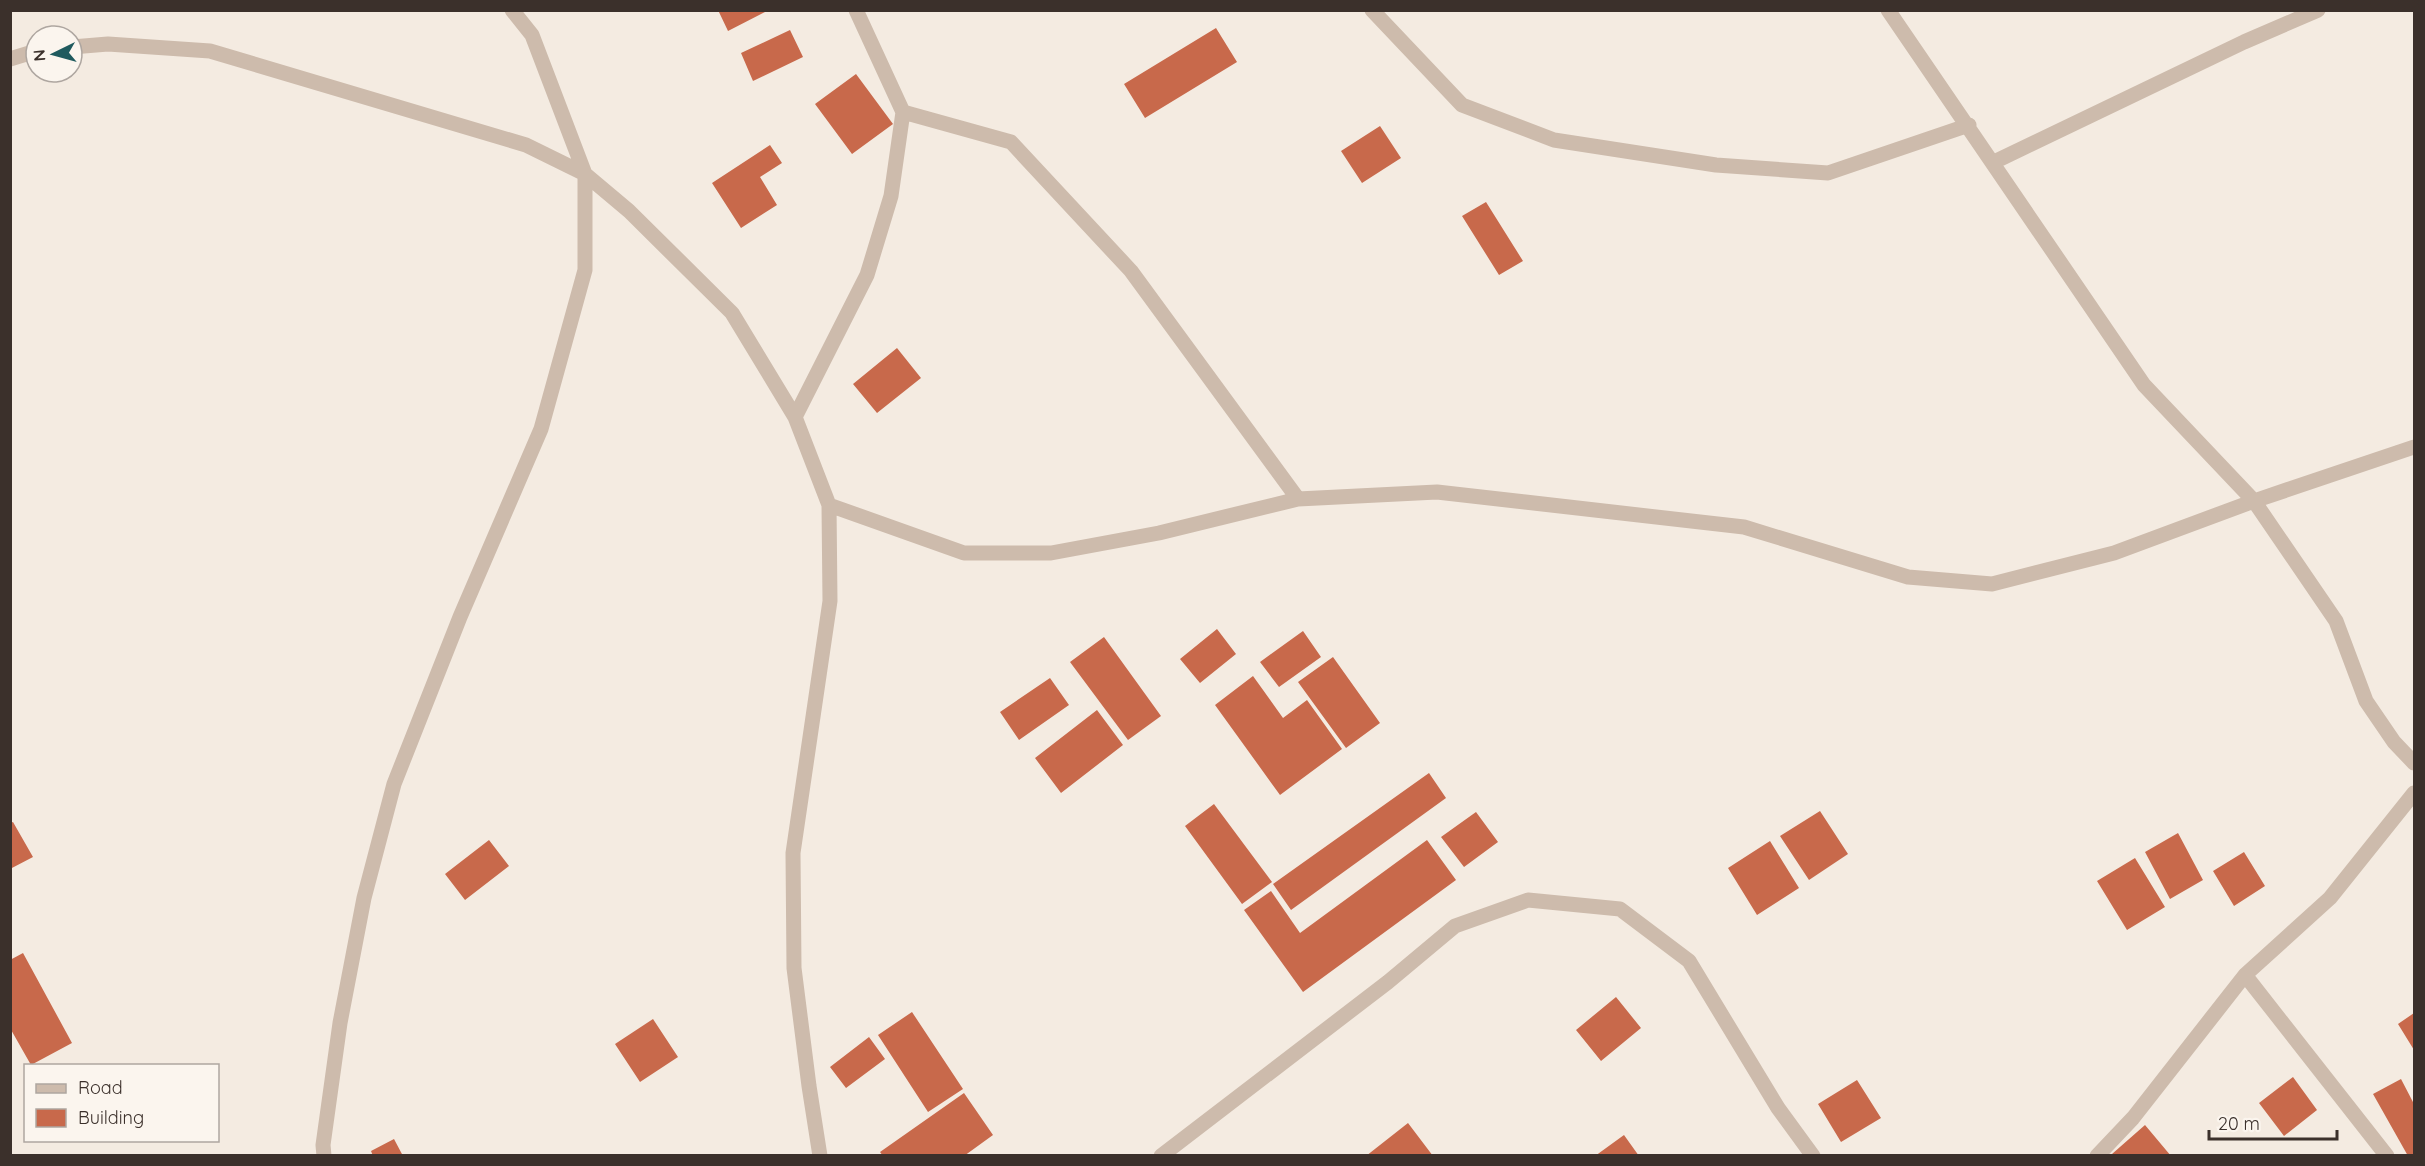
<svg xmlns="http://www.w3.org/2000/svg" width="2425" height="1166" font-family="Quicksand,sans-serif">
<rect width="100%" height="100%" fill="#f4ebe1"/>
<path fill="#c8694b" d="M 718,10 L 769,10 L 728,31 Z
M 1216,28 L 1237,62 L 1145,118 L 1124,84 Z
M 790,30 L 803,57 L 753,81 L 741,53 Z
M 856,74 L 893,124 L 852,154 L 815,104 Z
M 1380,126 L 1401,158 L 1362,183 L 1341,151 Z
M 770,145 L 782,163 L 760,177 L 777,205 L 741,228 L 712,183 Z
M 1486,202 L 1523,261 L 1499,275 L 1462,216 Z
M 897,348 L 921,378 L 877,413 L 853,384 Z
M 1217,629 L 1236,654 L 1200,683 L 1180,659 Z
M 1303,631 L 1321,657 L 1279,687 L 1260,662 Z
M 1104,637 L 1161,716 L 1128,740 L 1070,662 Z
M 1333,657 L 1380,723 L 1346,748 L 1298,682 Z
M 1253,676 L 1283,718 L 1307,700 L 1342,749 L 1280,795 L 1215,705 Z
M 1050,678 L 1069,705 L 1019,740 L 1000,712 Z
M 1097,710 L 1123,745 L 1061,793 L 1035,758 Z
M 1429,773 L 1446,798 L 1291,910 L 1273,884 Z
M 1214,804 L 1272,882 L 1242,904 L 1185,826 Z
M 1820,811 L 1848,854 L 1809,880 L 1780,836 Z
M 1476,812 L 1498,842 L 1464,867 L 1441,837 Z
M 13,822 L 33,857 L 10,869 L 10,823 Z
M 2178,833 L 2203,880 L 2170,899 L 2145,852 Z
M 489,840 L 509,866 L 465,900 L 445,874 Z
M 1427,840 L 1456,880 L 1303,992 L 1244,910 L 1271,891 L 1300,933 Z
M 1770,841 L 1799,888 L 1757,915 L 1728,868 Z
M 2244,852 L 2265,886 L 2234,906 L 2213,871 Z
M 2135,858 L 2165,907 L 2127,930 L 2097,881 Z
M 23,953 L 72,1043 L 31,1065 L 10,1028 L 10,960 Z
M 1616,997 L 1641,1028 L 1601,1061 L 1576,1030 Z
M 912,1012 L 963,1089 L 928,1112 L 878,1035 Z
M 2414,1013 L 2414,1050 L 2398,1024 Z
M 653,1019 L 678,1057 L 640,1082 L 615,1044 Z
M 869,1037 L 885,1059 L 846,1088 L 830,1067 Z
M 2293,1077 L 2317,1110 L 2284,1136 L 2259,1103 Z
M 2401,1079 L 2414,1104 L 2414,1156 L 2408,1156 L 2373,1094 Z
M 1857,1080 L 1881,1118 L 1841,1142 L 1818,1104 Z
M 964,1093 L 993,1135 L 964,1156 L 883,1156 L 880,1152 Z
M 1408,1123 L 1433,1156 L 1366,1156 Z
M 2145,1125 L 2171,1156 L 2113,1156 L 2112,1154 Z
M 1624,1135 L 1639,1156 L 1595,1156 Z
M 394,1139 L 403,1156 L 373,1156 L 371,1151 Z"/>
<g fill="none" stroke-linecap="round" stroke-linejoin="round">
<path stroke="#cdbbac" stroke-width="15" d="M 1372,10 L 1462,105 L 1554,140 L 1716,165 L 1828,173 L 1969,125
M 1888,10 L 2144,385 L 2254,501 L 2336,621 L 2366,701 L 2394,742 L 2414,763
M 72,47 L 108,44 L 210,51 L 526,145 L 585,174 L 629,211 L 732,313 L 795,417 L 829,505 L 830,601 L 793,853 L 794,968 L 809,1086 L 820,1156
M 10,59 L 36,51
M 903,112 L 1011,142 L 1131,271 L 1298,499
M 1994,162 L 2244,42 L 2318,10
M 795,417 L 867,275 L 891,196 L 903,112 L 856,10
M 829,505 L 964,553 L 1051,553 L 1159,533 L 1298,499 L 1437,492 L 1744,527 L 1908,577 L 1992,584 L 2114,553 L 2254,501 L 2414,447
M 2245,975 L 2387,1156
M 324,1156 L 323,1145 L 340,1023 L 364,898 L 394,784 L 460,617 L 541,429 L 585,270 L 585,174 L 532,35 L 512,10
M 1161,1156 L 1388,982 L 1455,926 L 1528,900 L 1620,909 L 1689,961 L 1778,1108 L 1813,1156
M 2097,1156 L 2133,1118 L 2245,975 L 2330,898 L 2414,793"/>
</g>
<rect width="2425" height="1166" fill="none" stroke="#3b302b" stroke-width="24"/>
<rect x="24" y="1064" width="195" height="78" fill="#fbf5ee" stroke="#aea6a0" stroke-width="1.5"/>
<rect x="36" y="1084" width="30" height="9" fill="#cdbbac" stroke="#aea6a0" stroke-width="1.5"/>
<text x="78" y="1094" font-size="18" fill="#3b302b">Road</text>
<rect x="36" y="1109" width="30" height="18" fill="#c8694b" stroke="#aea6a0" stroke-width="1.5"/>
<text x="78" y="1124" font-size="18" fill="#3b302b">Building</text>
<g transform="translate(54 54) rotate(265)"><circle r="28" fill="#fbf5ee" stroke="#aea6a0" stroke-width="1.5"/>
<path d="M0-4.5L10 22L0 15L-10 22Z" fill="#1f5a5e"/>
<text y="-9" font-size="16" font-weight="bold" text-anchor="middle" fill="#3b302b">N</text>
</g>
<path d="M2209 1130v9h128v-9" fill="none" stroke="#3b302b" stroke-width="3"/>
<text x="2218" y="1130" font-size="18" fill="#3b302b" stroke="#fbf5ee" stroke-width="4.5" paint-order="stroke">20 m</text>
</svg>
